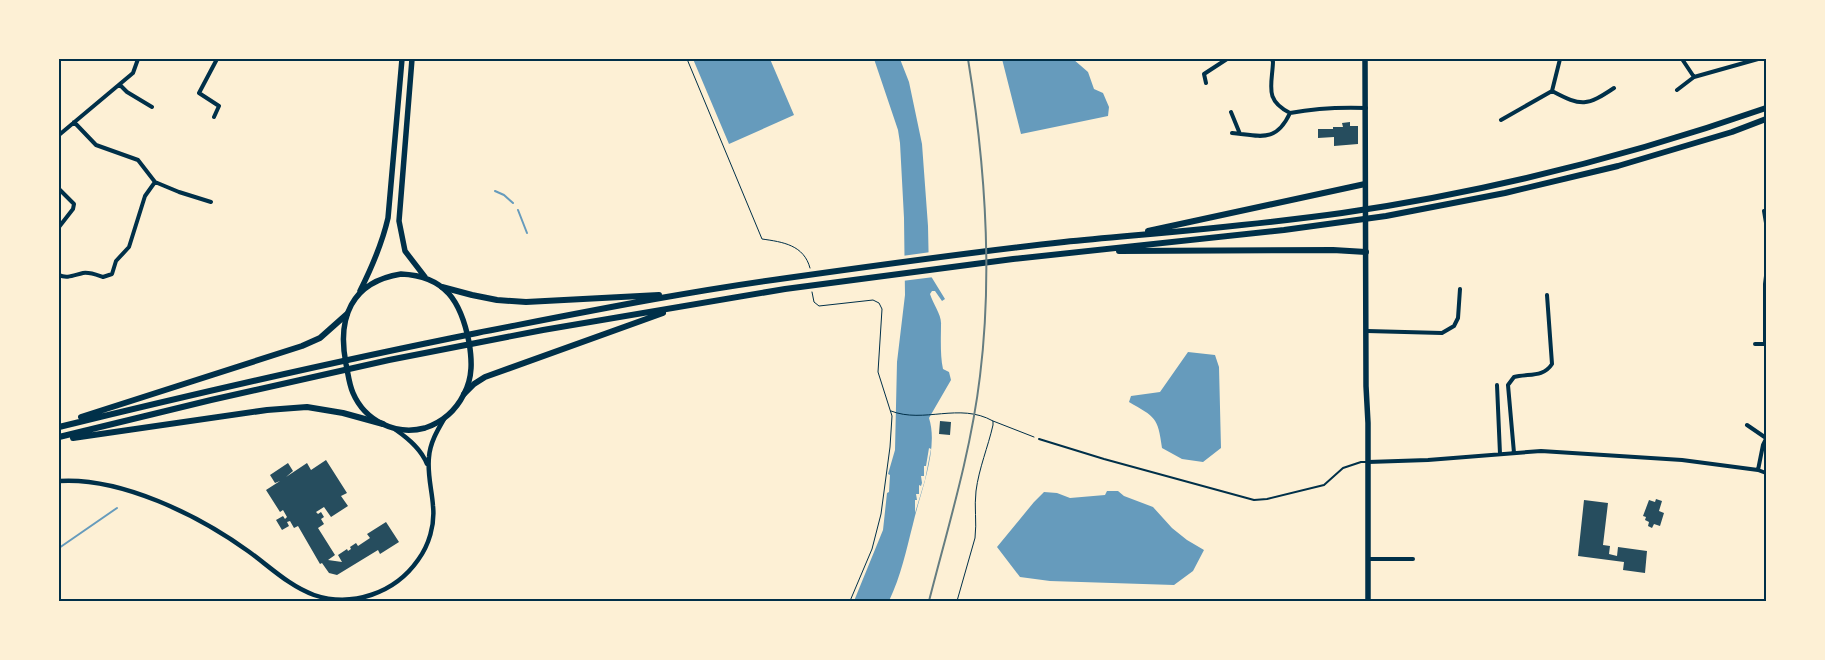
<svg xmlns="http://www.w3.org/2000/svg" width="1825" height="660" font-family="Lora,serif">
<rect width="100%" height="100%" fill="#fdf0d5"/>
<path fill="#669bbc" d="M 693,59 L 770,59 L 794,115 L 729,144 Z
M 874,59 L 900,59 L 909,82 L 922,144 L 928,226 L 929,273 L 945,299 L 942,301 L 935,291 L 932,291 L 930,294 C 933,304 942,315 941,325 C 941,337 940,356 943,369 L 949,372 L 951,380 L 929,418 C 939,449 920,493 913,524 C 906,551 901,576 889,601 L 854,601 L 883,530 L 887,493 L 889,492 L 890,475 L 888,474 L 895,450 L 897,362 L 905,295 L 904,218 L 900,143 L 898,130 Z
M 1002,59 L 1073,59 L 1088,72 L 1094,89 L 1103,93 L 1109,107 L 1108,116 L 1021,134 Z
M 1188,352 L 1215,355 L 1219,367 L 1221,448 L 1203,462 L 1182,459 L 1162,448 C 1158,417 1155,417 1129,402 L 1131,396 L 1160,392 Z
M 1107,491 L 1118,491 L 1124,496 L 1153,507 L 1172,528 L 1187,540 L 1204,550 L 1193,571 L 1174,585 L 1050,581 L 1020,577 L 997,547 L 1034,502 L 1044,492 L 1057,493 L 1070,498 L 1105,495 Z"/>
<path fill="#fdf0d5" d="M 931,252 L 932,272 L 934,277 L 902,281 L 902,256 Z
M 929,448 L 931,449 L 925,480 L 915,513 L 915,500 L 917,500 L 916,494 L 919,494 L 919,485 L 921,486 L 922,483 L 921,476 L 924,476 L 924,466 L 926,466 Z"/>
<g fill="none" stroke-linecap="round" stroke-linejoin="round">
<path stroke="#669bbc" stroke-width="2" d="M 495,191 L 504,195 L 513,203
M 518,210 L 527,233
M 59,548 L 117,508"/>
</g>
<path fill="#264d5e" d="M 1350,122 L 1350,126 L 1358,126 L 1358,144 L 1334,146 L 1334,137 L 1318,138 L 1318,129 L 1333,129 L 1333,127 L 1343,127 L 1342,123 Z
M 940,421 L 951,422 L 950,435 L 939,434 Z
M 326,460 L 347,493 L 341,496 L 348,506 L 331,517 L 324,507 L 316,512 L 318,514 L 321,512 L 324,517 L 321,519 L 324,524 L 318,528 L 335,555 L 328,560 L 342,562 L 338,555 L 347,549 L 348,551 L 351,549 L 350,547 L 356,543 L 358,546 L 370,538 L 367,534 L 386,522 L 399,542 L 380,554 L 378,550 L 337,575 L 329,573 L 322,563 L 320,564 L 298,526 L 294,528 L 290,521 L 287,522 L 289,526 L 282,530 L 276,520 L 283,516 L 285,519 L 287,517 L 283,510 L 280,512 L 266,490 L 280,481 L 275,483 L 270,475 L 288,463 L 293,471 L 286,477 L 307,463 L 311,470 Z
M 1656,499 L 1662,501 L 1659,511 L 1664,513 L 1660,526 L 1654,524 L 1652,528 L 1648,526 L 1649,522 L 1645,520 L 1646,517 L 1643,516 L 1649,500 L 1655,502 Z
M 1584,500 L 1608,503 L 1603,545 L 1610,546 L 1609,554 L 1617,556 L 1618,547 L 1647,551 L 1645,573 L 1623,570 L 1624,562 L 1578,556 Z"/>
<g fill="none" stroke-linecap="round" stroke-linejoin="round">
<path stroke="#003049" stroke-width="1" d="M 687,59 L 762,239 C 783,242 804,245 810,268
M 812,292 L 814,302 L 819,306 L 873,300 L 879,303 L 882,309 L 878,372 L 892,416 L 890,447 L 881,514 L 872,549 L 850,601
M 891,411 C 924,424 959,402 993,421 L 993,425 C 988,447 979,468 976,491 C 974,507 977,522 975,538 L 957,601
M 993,421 L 1034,437"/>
<path stroke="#003049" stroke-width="2" d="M 1039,439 L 1104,459 L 1254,500 L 1267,499 L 1324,485 L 1343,468 L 1361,462 L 1368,462"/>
<path stroke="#003049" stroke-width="4" d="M 1272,59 L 1273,62 C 1272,86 1264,100 1290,113
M 1682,59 L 1694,77
M 1206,83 L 1204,74 L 1227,59
M 120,85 L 127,92 L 152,107
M 1677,90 L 1694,77 L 1758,59
M 1552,91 C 1582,107 1587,106 1614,88
M 1231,112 L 1240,134
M 214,117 L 219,106 L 199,93 L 217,59
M 1501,120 L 1552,91 L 1560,59
M 1232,133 C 1261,136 1276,143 1290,113 C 1317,108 1339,107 1366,108
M 59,135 L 133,73 L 138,59
M 155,182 L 179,192 L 211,202
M 59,189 L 74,204 L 73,209 L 59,227
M 1764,211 L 1766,223
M 59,275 C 67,279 74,275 83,273 C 90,272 97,275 103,277 L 112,274 L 116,261 L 129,247 L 145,196 L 155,182 L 138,160 L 96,145 L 74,122
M 1367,331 L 1442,333 L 1454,326 L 1458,318 L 1460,289
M 1755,344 L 1766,344
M 1765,344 L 1765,284 L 1766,276
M 1497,385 L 1500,454
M 1747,425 L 1766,438
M 1514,453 L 1508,385 L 1514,377 C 1528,373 1543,378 1552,364 L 1547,295
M 1368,462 L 1428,460 L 1541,451 L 1682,460 L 1758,470 L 1766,473
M 1758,470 L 1763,445 L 1766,439
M 1368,559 L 1413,559"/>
<path stroke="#003049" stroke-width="4.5" d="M 396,430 C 409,439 421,449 427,464
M 59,481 C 121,477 198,515 248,551 C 269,566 289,586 314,595 C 352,608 395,593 418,560 C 429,545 435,525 433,506 C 432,490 427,474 429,457 C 430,443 437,431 444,419"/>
<path stroke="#003049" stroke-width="5.5" d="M 412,59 L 399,221 L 405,251 L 425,277
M 1365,59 L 1366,386 L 1368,423 L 1368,601
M 401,274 C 446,276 461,302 469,342 C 472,360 473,377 464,394 C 456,410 443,422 425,428 C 396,436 365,421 353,393 C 349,384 348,373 346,364 C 337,318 351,282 401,274 Z
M 360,291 C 372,267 382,244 388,218 L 402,59"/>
<path stroke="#003049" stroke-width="6" d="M 1148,231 L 1365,184
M 1119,251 L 1333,250 L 1366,252
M 442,287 L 472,295 L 497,300 L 526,302 L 659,295
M 464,394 L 474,384 L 485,377 L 663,313
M 81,417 L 302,346 L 320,338 L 347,314
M 59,427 C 198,393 337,361 477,333 C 580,313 683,292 787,278 C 879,265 972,252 1064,242 C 1157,233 1250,226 1342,213 C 1486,192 1629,156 1766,108
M 59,437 L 211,400 L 389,360 L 543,330 L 785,289 L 1013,259 L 1284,230 L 1386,216 L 1505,193 L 1618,166 L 1732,132 L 1766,119
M 73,438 L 267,410 L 307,407 L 343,413 L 383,424"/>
<path stroke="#657d81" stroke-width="2" d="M 929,601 C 948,527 971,452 980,376 C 993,271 985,163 968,59"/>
</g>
<rect width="1825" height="660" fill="none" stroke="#fdf0d5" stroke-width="120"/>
<rect x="60" y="60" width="1705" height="540" fill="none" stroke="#003049" stroke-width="2"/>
</svg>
